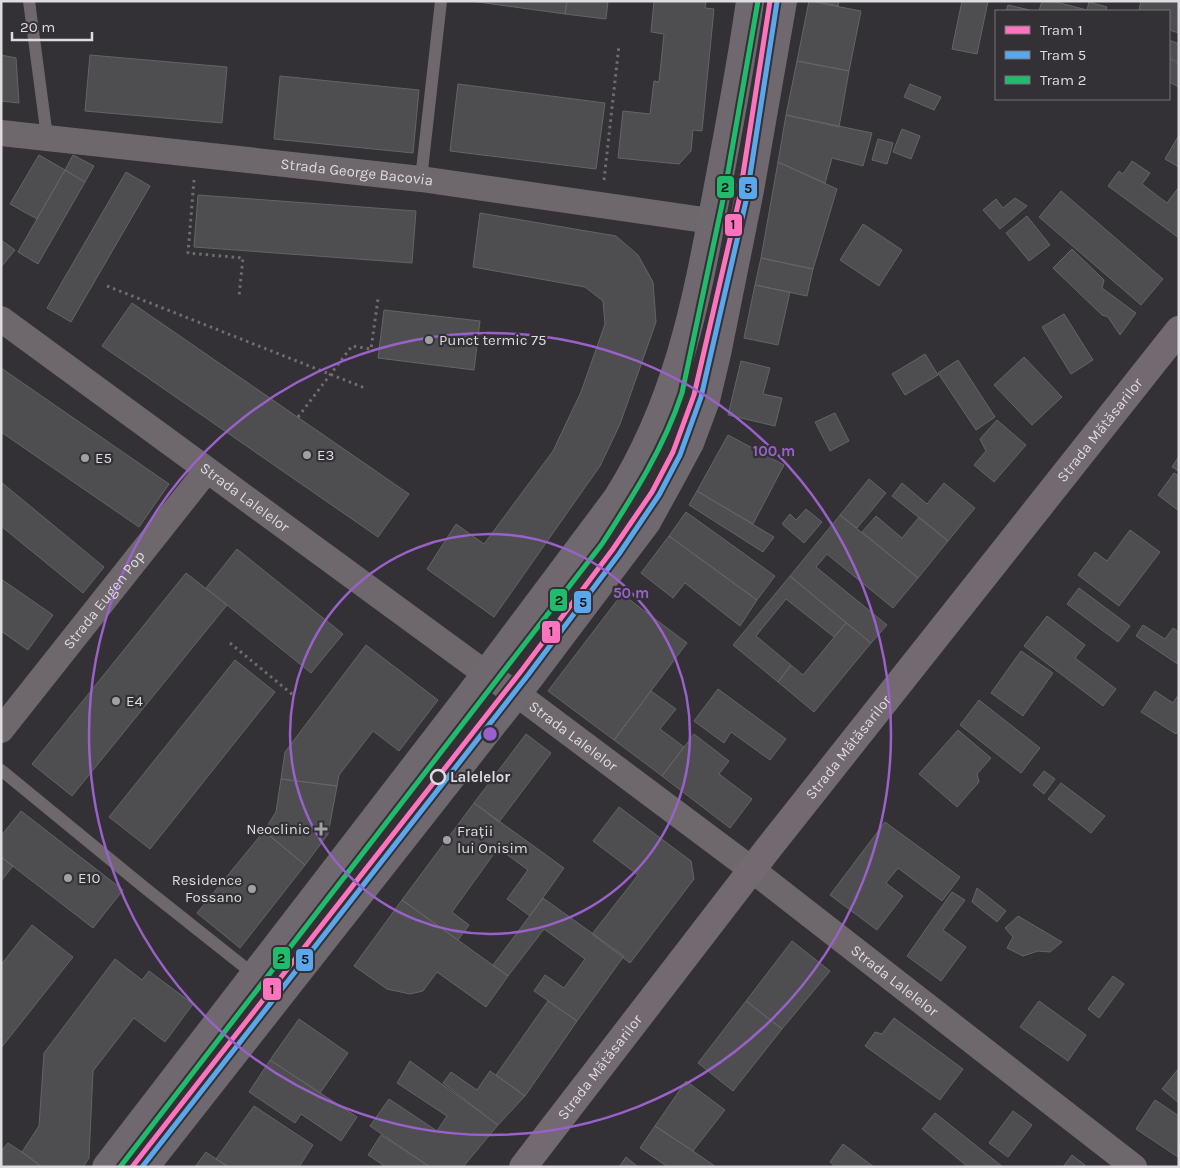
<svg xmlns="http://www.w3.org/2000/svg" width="1180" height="1168" font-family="Karla,sans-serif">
<rect width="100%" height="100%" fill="#333135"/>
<path fill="#4e4e50" stroke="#646467" d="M 471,1 L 567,1 L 565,14 Z
M 567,1 L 608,1 L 606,19 L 565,14 Z
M 654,1 L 706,1 L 705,8 L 714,9 L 702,131 L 693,130 L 691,151 L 679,164 L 618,158 L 623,111 L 650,114 L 654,81 L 659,82 L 664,34 L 651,32 Z
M 809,1 L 861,11 L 849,71 L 797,61 Z
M 815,1 L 839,1 L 838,6 Z
M 962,1 L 988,1 L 977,54 L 952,49 Z
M 1042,1 L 1052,1 L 1087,10 L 1089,2 L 1107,7 L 1106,11 L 1039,11 Z
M 1141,1 L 1179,1 L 1179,33 L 1169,30 L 1169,11 L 1141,11 L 1139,10 Z
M 1008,5 L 1034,11 L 1006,11 Z
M 1169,40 L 1179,44 L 1179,62 L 1169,58 Z
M 1,55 L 16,58 L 19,103 L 1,101 Z
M 90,55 L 227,67 L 222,123 L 85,111 Z
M 1169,59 L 1179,64 L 1179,87 L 1169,82 Z
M 797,61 L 849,71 L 839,127 L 786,115 Z
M 280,76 L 419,90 L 413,153 L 274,139 Z
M 458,84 L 605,103 L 596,169 L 450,151 Z
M 910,84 L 941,97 L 934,110 L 904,97 Z
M 786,115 L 872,133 L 863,166 L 832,158 L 825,183 L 778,162 Z
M 902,129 L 920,136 L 911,159 L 893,152 Z
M 1179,135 L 1179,167 L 1165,159 Z
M 878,139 L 893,143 L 887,164 L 872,160 Z
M 39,155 L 65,170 L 37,219 L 10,204 Z
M 73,155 L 94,166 L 85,182 L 65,170 Z
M 1132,161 L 1150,173 L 1142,184 L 1167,203 L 1179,187 L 1179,238 L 1108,186 L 1119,171 L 1123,174 Z
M 778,162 L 837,189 L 813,269 L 761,258 Z
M 65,170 L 85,182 L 38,264 L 18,252 Z
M 126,172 L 150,186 L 71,322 L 47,308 Z
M 1061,191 L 1163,279 L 1141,305 L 1039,217 Z
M 198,195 L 416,211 L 412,263 L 194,247 Z
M 1015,198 L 1027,206 L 1000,229 L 983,210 L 996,199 L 1003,208 Z
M 480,213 L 616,236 L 638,255 L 653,282 L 656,322 L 620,424 L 600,466 L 494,617 L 427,569 L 456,524 L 484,544 L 553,451 L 581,392 L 605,324 L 603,301 L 585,287 L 473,267 Z
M 1027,216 L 1050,245 L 1029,261 L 1006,233 Z
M 863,224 L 902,250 L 879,286 L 840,260 Z
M 1,240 L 15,250 L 1,267 Z
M 1072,249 L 1104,280 L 1102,288 L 1136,313 L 1120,335 L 1108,317 L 1102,315 L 1053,268 Z
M 761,258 L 813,269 L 807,296 L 755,285 Z
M 755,285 L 790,292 L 778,345 L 744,338 Z
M 132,303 L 409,494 L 378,537 L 102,346 Z
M 384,310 L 480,321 L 474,370 L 378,358 Z
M 1064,314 L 1093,360 L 1071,374 L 1042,327 Z
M 925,354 L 938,375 L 905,395 L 892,374 Z
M 1024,357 L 1062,397 L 1032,425 L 994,385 Z
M 958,360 L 995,417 L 976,430 L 938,373 Z
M 741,361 L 770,368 L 763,394 L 782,398 L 775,426 L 728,415 Z
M 1,368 L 169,484 L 139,527 L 1,432 Z
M 835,413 L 849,441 L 830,451 L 815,422 Z
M 997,420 L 1026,445 L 994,482 L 974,465 L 986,451 L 980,439 Z
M 728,435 L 784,465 L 753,524 L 697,491 Z
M 1179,456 L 1179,471 L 1172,467 Z
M 1174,473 L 1179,476 L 1179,511 L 1158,495 Z
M 869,479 L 886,493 L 857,528 L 840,515 Z
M 1,482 L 104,567 L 83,593 L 1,526 Z
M 902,483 L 927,504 L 944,483 L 975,508 L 948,541 L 892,496 Z
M 697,491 L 774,537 L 763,552 L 689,505 Z
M 806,509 L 822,522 L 804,543 L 782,524 L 790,514 L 796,520 Z
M 686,512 L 775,576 L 757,600 L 669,536 Z
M 840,515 L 918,578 L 893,608 L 827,554 L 816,567 L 887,625 L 871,643 L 790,576 Z
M 876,516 L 902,538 L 919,517 L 948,541 L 918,578 L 862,532 Z
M 1130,530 L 1160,552 L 1119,606 L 1078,575 L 1095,552 L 1107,561 Z
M 669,536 L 757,600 L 740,626 L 685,583 L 673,598 L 641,573 Z
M 237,549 L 343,634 L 311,673 L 206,588 Z
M 186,573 L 227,605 L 72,796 L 32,764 Z
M 790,576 L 846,623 L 834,637 L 786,599 L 756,636 L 791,665 L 778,682 L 733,645 Z
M 1,579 L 53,615 L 28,650 L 1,631 Z
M 1079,588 L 1130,626 L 1118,642 L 1067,604 Z
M 622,594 L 687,643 L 614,740 L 548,691 Z
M 1047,616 L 1085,645 L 1075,658 L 1116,689 L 1103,706 L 1024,646 Z
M 846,623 L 871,643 L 814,712 L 778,682 L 791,665 L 803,675 Z
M 1143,625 L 1165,639 L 1173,628 L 1179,632 L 1179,665 L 1136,636 Z
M 366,645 L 438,700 L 399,751 L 373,731 L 339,775 L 337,786 L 281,779 L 285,752 Z
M 1021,651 L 1053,673 L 1023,716 L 991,693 Z
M 235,660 L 275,692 L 150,849 L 109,817 Z
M 718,689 L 786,739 L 770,760 L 731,732 L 724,743 L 694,721 Z
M 651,691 L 676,709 L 660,729 L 684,747 L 662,776 L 614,740 Z
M 1155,691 L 1173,703 L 1179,694 L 1179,729 L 1176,734 L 1141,712 Z
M 979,700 L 1040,748 L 1021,773 L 960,725 Z
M 958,730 L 991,758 L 977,774 L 979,782 L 957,807 L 919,774 Z
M 526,734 L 551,753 L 499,822 L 474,803 Z
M 694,734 L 729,761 L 719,774 L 752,799 L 730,828 L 662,776 Z
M 1044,771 L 1055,779 L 1044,794 L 1033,785 Z
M 281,779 L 337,786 L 328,834 L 305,865 L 264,831 L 276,812 Z
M 1061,783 L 1105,816 L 1091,833 L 1048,799 Z
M 474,803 L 564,868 L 530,916 L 507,899 L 528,870 L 498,848 L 452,912 L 469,925 L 458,940 L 402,900 Z
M 619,807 L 691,861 L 694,879 L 630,963 L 592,934 L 638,875 L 593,841 Z
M 21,811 L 123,890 L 93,928 L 1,857 L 1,836 Z
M 885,822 L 960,877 L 942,901 L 898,868 L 886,883 L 903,896 L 877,930 L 830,895 Z
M 264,831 L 305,865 L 240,948 L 197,913 Z
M 1,857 L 13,866 L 1,881 Z
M 977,888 L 1006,911 L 997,922 L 972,902 Z
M 952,892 L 965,900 L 943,930 L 966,947 L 941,981 L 907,956 Z
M 543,898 L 624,956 L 577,1021 L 534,991 L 545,975 L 564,988 L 585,959 L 544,929 L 508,976 L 493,965 Z
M 402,900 L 508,976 L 486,1007 L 437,972 L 423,991 L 410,994 L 387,989 L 354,966 Z
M 1018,916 L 1062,942 L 1050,952 L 1038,951 L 1023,956 L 1007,948 L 1013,937 L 1005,928 Z
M 32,925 L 73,957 L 1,1048 L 1,965 Z
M 792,941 L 830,971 L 782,1029 L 746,1001 Z
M 115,959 L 142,980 L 149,971 L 193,1004 L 165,1042 L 134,1018 L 93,1071 L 89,1158 L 83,1167 L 42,1167 L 22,1152 L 39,1126 L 44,1053 Z
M 1113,976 L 1124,984 L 1099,1018 L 1088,1009 Z
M 548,1001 L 577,1021 L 525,1096 L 496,1075 Z
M 746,1001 L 782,1029 L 733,1091 L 698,1063 Z
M 1039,1001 L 1086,1035 L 1068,1061 L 1020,1027 Z
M 894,1018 L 963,1069 L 940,1100 L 865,1046 L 875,1032 L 882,1034 Z
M 299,1019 L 348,1053 L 320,1093 L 270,1060 Z
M 270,1060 L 357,1117 L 341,1141 L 301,1114 L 295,1123 L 249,1092 Z
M 410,1061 L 498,1125 L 463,1167 L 430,1167 L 370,1126 L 389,1099 L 437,1131 L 447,1116 L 397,1083 Z
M 1179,1068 L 1179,1103 L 1162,1089 Z
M 490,1071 L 525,1096 L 498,1125 L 443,1083 L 451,1072 L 477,1090 Z
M 686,1081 L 725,1110 L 693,1151 L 655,1126 Z
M 1155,1100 L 1179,1116 L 1178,1157 L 1136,1129 Z
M 254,1106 L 313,1145 L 299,1167 L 229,1167 L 216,1159 Z
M 1013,1111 L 1032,1125 L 1008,1157 L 989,1143 Z
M 935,1113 L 1003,1167 L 968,1167 L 922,1129 Z
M 655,1126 L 693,1151 L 716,1167 L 668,1167 L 640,1148 Z
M 381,1135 L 430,1167 L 386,1167 L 368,1155 Z
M 8,1143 L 22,1152 L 42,1167 L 1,1167 L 1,1151 Z
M 843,1144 L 874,1167 L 836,1167 L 830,1162 Z
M 206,1152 L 216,1159 L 229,1167 L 195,1167 Z
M 1072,1155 L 1085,1165 L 1084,1167 L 1063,1167 Z
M 626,1157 L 638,1167 L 619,1167 Z"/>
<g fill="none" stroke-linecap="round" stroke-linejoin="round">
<path stroke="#706c70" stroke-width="3" stroke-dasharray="2.5 4" stroke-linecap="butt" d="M 194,180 L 188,253 L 243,258 L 239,296
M 604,180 L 619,45
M 107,286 L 365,388
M 298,417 L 352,346 L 371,349 L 378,299
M 230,643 L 293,695"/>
<path stroke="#6e686d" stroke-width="12" d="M 29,1 L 47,137
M 421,179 L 441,1
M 1,770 L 145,888 L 281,996"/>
<g stroke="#6e686d" stroke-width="26">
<path id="s1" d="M 1,133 L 421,179 L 711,221"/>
<path id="s2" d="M 1,319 L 471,663 L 529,703 L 751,869 L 1134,1167"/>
<path id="s3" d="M 1,730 L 207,470"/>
</g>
<path stroke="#726a70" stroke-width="28" id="s4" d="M 523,1167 L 767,850 L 1179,330"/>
<path stroke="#6f686e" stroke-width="28" d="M 106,1167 L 468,697 L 617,498 C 678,401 696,302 717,191 C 729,128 741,65 750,1
M 145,1167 L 531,676 L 647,522 L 675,471 L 690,443 L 706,400 L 717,354 L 750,190 L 783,1"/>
<defs>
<path id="tram-1" d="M 132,1167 L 522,670 L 613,549 L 652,492 L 673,452 L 694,395 L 739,200 L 770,1"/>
<path id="tram-2" d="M 142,1167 L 528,675 L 619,554 L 659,495 L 680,455 L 701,397 L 746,201 L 777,2"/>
<path id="tram-3" d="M 120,1167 L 602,544 C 633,496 664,448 682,393 L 724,195 L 758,1"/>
</defs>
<use href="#tram-1" stroke="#333036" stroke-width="9"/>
<use href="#tram-2" stroke="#333036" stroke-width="9"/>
<use href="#tram-3" stroke="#333036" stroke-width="9"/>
<use href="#tram-1" stroke="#fc73be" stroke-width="5"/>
<use href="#tram-2" stroke="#5aa8eb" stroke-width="5"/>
<use href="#tram-3" stroke="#20bc6c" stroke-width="5"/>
</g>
<g fill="none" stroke="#9961c9" stroke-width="2.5">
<circle cx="490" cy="734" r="200"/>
<circle cx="490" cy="734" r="401"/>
</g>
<g fill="#a2a0a4" stroke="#333036" stroke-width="2">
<circle cx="429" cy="340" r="5"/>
<circle cx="307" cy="455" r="5"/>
<circle cx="85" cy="458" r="5"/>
<circle cx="116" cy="701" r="5"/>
<path d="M318.5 821.5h5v5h5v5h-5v5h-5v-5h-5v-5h5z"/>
<circle cx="447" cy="840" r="5"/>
<circle cx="68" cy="878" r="5"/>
<circle cx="252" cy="889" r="5"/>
</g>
<circle fill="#333036" stroke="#dedce0" stroke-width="2.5" cx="438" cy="777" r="7"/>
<g text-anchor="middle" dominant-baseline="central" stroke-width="4.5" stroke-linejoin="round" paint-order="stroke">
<g font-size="15" fill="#dedce0" stroke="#333036">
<text stroke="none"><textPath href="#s1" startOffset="358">Strada George Bacovia</textPath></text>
<text stroke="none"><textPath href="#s4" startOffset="936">Strada Mătăsarilor</textPath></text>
<text stroke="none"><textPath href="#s2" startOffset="302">Strada Lalelelor</textPath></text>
<text stroke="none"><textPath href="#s3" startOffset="166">Strada Eugen Pop</textPath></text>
<text stroke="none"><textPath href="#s2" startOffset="708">Strada Lalelelor</textPath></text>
<text stroke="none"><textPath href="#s4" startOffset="531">Strada Mătăsarilor</textPath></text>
<text stroke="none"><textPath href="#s2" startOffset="1112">Strada Lalelelor</textPath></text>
<text stroke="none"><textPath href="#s4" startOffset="126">Strada Mătăsarilor</textPath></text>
</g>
<g font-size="15" fill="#dedce0" stroke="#333036" text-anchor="start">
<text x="439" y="340">Punct termic 75</text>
<text x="317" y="455">E3</text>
<text x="95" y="458">E5</text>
<text x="126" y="701">E4</text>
<text x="310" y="829" text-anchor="end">Neoclinic</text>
<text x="457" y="831">Frații<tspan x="457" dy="17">lui Onisim</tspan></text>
<text x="78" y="878">E10</text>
<text x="242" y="880" text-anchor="end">Residence<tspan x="242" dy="17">Fossano</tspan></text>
</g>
<g font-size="15" font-weight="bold" fill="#dedce0" stroke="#333036" text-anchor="start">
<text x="450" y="777">Lalelelor</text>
</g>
</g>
<circle cx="490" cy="734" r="8" fill="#9961c9" stroke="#333036" stroke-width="2.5"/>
<g font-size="15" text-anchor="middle" font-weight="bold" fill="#9961c9" stroke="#333036" stroke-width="4.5" stroke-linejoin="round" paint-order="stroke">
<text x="774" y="456">100 m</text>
<text x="631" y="598">50 m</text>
</g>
<g stroke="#333036" stroke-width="2">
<rect x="716" y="175" width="19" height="24" rx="5" fill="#20bc6c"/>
<rect x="738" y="176" width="20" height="24" rx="5" fill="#5aa8eb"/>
<rect x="724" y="213" width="19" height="24" rx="5" fill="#fc73be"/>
<rect x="549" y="588" width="19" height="24" rx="5" fill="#20bc6c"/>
<rect x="573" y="590" width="19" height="24" rx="5" fill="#5aa8eb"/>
<rect x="541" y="620" width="20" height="24" rx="5" fill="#fc73be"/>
<rect x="272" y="946" width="19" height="24" rx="5" fill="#20bc6c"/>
<rect x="295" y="948" width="19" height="24" rx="5" fill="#5aa8eb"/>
<rect x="262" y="977" width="20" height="24" rx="5" fill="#fc73be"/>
</g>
<g font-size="14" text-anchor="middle" font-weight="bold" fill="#111">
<text x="725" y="192">2</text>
<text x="748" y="193">5</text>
<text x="733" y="229">1</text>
<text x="559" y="605">2</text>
<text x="583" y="607">5</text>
<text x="551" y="636">1</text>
<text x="281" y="963">2</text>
<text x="305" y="964">5</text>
<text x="272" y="994">1</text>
</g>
<rect width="1180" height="1168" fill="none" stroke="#dedce0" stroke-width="5"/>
<rect x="995" y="10" width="175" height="90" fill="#333036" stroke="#77757a"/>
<rect x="1005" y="26" width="25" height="8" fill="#fc73be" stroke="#77757a"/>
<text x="1040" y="35" font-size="15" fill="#dedce0">Tram 1</text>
<rect x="1005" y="51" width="25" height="8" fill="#5aa8eb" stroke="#77757a"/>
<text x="1040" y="60" font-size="15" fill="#dedce0">Tram 5</text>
<rect x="1005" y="76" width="25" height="8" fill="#20bc6c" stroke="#77757a"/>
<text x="1040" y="85" font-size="15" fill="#dedce0">Tram 2</text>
<path d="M12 32v8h80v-8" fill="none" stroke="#dedce0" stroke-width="2.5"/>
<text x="20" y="32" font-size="15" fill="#dedce0" stroke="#333036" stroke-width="4" paint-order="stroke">20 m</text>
</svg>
